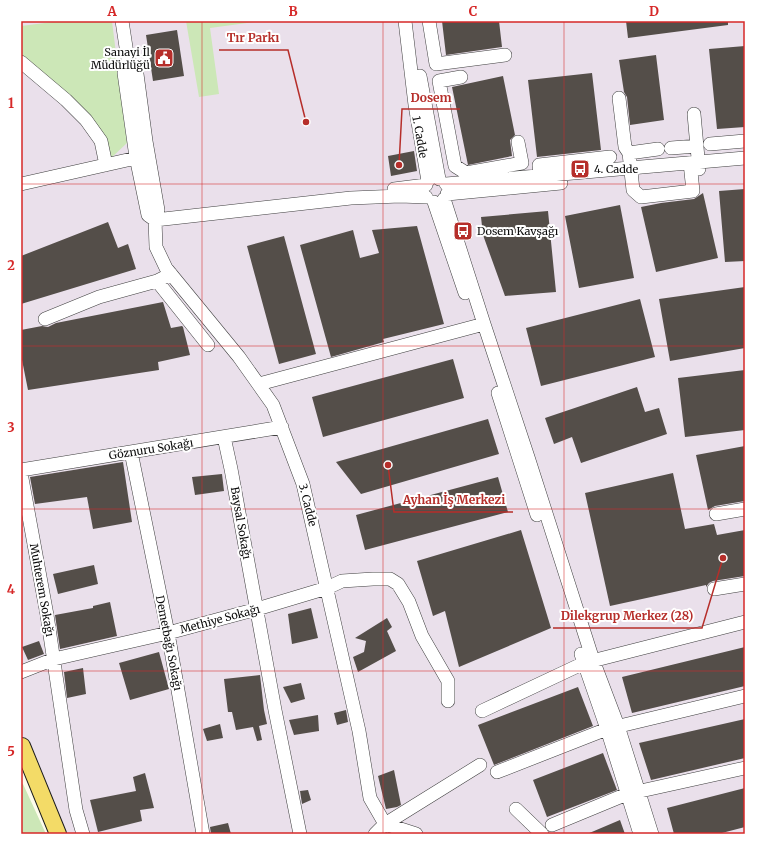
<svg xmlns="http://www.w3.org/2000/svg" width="766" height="855" font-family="Merriweather,serif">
<rect width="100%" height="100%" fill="#fefcec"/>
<path fill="#eae0eb" d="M 21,21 L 745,21 L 745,834 L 65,834 L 21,733 Z"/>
<path fill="#cce7b7" d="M 61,21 L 112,21 L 127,143 L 109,160 L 103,138 L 21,57 L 21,26 Z
M 186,21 L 262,21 L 210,28 L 219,94 L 199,97 Z
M 21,783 L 23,784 L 46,834 L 21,834 Z"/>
<path fill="#544e49" d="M 442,21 L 499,21 L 502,47 L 446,55 Z
M 626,21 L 728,21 L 728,25 L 628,38 Z
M 177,30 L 184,76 L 153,81 L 146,35 Z
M 745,46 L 745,127 L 717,129 L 709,49 Z
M 656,55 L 664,120 L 630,125 L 627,97 L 624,92 L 619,60 Z
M 592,73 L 601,150 L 537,157 L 528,80 Z
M 503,76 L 515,135 L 510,140 L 512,156 L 468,165 L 452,87 Z
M 414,151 L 417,171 L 391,176 L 388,156 Z
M 745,189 L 745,261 L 725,262 L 719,191 Z
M 703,193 L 718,258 L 656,272 L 641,207 L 661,203 L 694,199 Z
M 620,205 L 634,278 L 579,288 L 565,216 Z
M 548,211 L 556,292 L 505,296 L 483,235 L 481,217 Z
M 108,222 L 118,248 L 128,244 L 136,269 L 21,304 L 21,256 Z
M 417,226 L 444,324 L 383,339 L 384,342 L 331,357 L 300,245 L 353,230 L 360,258 L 379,253 L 372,230 Z
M 284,236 L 316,354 L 279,364 L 247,246 Z
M 745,287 L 745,348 L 670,361 L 659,299 Z
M 640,299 L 655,357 L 541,386 L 526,328 Z
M 163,302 L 171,328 L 182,326 L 183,327 L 190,355 L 158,362 L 159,370 L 28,390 L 21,355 L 21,330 L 42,326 L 48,327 L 56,323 Z
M 453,359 L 464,398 L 323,437 L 312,397 Z
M 745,370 L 745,430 L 685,437 L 678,378 Z
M 637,387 L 645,412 L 659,408 L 667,434 L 581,463 L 572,437 L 554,444 L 545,418 Z
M 488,419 L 499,454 L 361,494 L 336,462 Z
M 745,446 L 745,501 L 715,506 L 708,510 L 696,455 Z
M 123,462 L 132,522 L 93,529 L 87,497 L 35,504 L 30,477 Z
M 673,473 L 685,529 L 714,524 L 717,535 L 745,530 L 745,576 L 713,581 L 709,583 L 706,587 L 706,585 L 610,606 L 585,493 Z
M 222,474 L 224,491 L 195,495 L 192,477 Z
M 498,477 L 508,512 L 365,550 L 356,515 Z
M 521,530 L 551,628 L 459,667 L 445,611 L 433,616 L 417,561 Z
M 94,565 L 98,584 L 58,594 L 53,574 Z
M 110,602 L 117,636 L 60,649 L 55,615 L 93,608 L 93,606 Z
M 311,608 L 318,638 L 292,644 L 288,614 Z
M 387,618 L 392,627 L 387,631 L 396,651 L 358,672 L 353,657 L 364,652 L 366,641 L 355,638 Z
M 39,641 L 44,654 L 28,660 L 22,647 Z
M 745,647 L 745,686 L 632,713 L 622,677 Z
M 159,652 L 169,689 L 130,700 L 119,663 Z
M 83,668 L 86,694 L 67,698 L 64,672 Z
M 260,675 L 264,710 L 267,724 L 259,726 L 262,740 L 257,741 L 253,727 L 236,730 L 232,712 L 228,712 L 224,679 Z
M 301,683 L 305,699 L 291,703 L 283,687 Z
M 578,687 L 593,726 L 494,765 L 478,725 Z
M 346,710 L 348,722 L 337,725 L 334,713 Z
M 318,715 L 319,731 L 294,735 L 289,720 Z
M 745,719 L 745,758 L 651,780 L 639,743 Z
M 220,724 L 223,738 L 207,741 L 203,729 Z
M 603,753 L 617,790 L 547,817 L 533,780 Z
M 394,770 L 401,805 L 397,807 L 386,809 L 378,776 Z
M 145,773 L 154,808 L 140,810 L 142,821 L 98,832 L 90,800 L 136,791 L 133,777 Z
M 745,788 L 745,827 L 718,834 L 674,834 L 667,808 Z
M 308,790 L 311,800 L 302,804 L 300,791 Z
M 620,820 L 625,834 L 587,834 Z
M 228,823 L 231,834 L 211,834 L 210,827 Z"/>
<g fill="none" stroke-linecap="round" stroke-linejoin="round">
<defs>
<path id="minor" d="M 122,21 L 128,60 L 124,73 L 136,157 L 148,215 L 155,220 L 351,198 L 400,196 L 426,197
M 405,21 L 415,105 L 428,181
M 429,21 L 436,64 L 505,55
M 128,60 L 137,74 L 146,141 L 158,210 L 155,220 L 156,247 L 166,268 L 239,357 L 273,405 L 303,484 L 359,731 L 370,798 L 385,824 L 416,834
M 21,62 L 66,100 L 86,120 L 101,141 L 106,165
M 420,76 L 439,179
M 461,77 L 439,81 L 455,166 L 466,173 L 522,163 L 518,142
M 619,98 L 625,147 L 629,153
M 694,114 L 699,169
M 710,144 L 745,141
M 671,148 L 697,146
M 658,149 L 629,153 L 633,190 L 641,197 L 693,191 L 690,163
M 541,183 L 539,165 L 610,157
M 21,184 L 145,156
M 446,184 L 745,158
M 394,189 L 426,185
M 447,194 L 561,183
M 444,199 L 484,324 L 528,457 L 593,660 L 618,726 L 652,834
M 434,202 L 465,293
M 157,281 L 208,345
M 45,319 L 99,297 L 157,281 L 171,274
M 259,384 L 484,324
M 498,393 L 537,515
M 224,437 L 231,469 L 275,710 L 300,834
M 131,452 L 168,633 L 203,834
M 21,470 L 282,427
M 21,473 L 47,615 L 76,810 L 83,834
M 716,514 L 745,509
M 714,589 L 745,584
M 581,654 L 607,729 L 640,834
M 21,672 L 54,659 L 168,633 L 257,609 L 327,588 L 342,581 L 373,579 L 390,579 L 398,584 L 409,602 L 422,636 L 448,681 L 448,701
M 482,711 L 584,663 L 745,622
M 497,772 L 607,729 L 745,696
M 516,809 L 542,834
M 552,825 L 627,794 L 745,768
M 375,834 L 385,824 L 480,765"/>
<path id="major" d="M 21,747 L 22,746 L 58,834"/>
</defs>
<use href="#minor" stroke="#3f3f3f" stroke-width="14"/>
<use href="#major" stroke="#1d1d1d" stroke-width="18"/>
<use href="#minor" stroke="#fff" stroke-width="13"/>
<use href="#major" stroke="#f3db67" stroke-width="16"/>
</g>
<path fill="none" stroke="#d62828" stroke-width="1" stroke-opacity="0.55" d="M 202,21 L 202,834M 383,21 L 383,834M 564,21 L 564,834M 21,184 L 745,184M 21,346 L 745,346M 21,509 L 745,509M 21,671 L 745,671"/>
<defs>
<symbol id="civic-square" viewBox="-11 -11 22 22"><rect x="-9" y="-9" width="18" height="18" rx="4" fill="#b62e2a" stroke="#fff"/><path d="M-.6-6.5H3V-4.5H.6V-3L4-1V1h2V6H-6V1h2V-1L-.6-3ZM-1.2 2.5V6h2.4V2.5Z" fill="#fff"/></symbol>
<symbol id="bus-square" viewBox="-11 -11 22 22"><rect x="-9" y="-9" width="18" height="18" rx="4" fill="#b62e2a" stroke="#fff"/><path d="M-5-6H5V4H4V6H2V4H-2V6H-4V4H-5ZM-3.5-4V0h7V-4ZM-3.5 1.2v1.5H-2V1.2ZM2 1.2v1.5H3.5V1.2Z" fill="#fff"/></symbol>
</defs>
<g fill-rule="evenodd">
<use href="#civic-square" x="153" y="47" width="22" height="22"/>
<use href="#bus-square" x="569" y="158" width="22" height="22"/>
<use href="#bus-square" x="452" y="220" width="22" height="22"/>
</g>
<g text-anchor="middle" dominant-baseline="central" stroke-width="4" stroke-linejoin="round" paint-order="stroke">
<g font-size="11" fill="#0c0c0c" stroke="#fff" text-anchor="start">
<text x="150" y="52" text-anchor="end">Sanayi İl<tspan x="150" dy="13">Müdürlüğü</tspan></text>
<text x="594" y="169">4. Cadde</text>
<text x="477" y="231">Dosem Kavşağı</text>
</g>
<g font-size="11" fill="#0c0c0c" stroke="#fff">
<text transform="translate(420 137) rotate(80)">1. Cadde</text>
<text transform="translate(151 449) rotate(-9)">Göznuru Sokağı</text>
<text transform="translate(308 505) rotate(76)">3. Cadde</text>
<text transform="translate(241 523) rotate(80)">Baysal Sokağı</text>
<text transform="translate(42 590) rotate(80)">Muhterem Sokağı</text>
<text transform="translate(220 619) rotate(-15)">Methiye Sokağı</text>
<text transform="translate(169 643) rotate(79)">Demetbağı Sokağı</text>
</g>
</g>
<path fill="none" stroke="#b62e2a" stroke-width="1.5" d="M306 122L288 50H219M399 165L402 109H460M388 465L394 512H513M723 558L702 628H553"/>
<g fill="#b62e2a" stroke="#fff" stroke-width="1.5">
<circle cx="306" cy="122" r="4"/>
<circle cx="399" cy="165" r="4"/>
<circle cx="388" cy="465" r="4"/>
<circle cx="723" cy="558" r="4"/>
</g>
<g font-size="12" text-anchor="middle" font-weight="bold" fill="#b62e2a" stroke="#fff" stroke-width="4" stroke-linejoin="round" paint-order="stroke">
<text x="253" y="42">Tır Parkı</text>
<text x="431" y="102">Dosem</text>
<text x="454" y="504">Ayhan İş Merkezi</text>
<text x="627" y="620">Dilekgrup Merkez (28)</text>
</g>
<rect width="766" height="855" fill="none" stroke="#ffffff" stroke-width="44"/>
<rect x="22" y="22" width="722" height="811" fill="none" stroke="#d62828" stroke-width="1.5"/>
<g font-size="13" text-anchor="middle" font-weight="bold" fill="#d62828">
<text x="112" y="16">A</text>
<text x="293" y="16">B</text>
<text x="473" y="16">C</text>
<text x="654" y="16">D</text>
<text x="11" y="108">1</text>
<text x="11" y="270">2</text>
<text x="11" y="432">3</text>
<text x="11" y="594">4</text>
<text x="11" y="756">5</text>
</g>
</svg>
